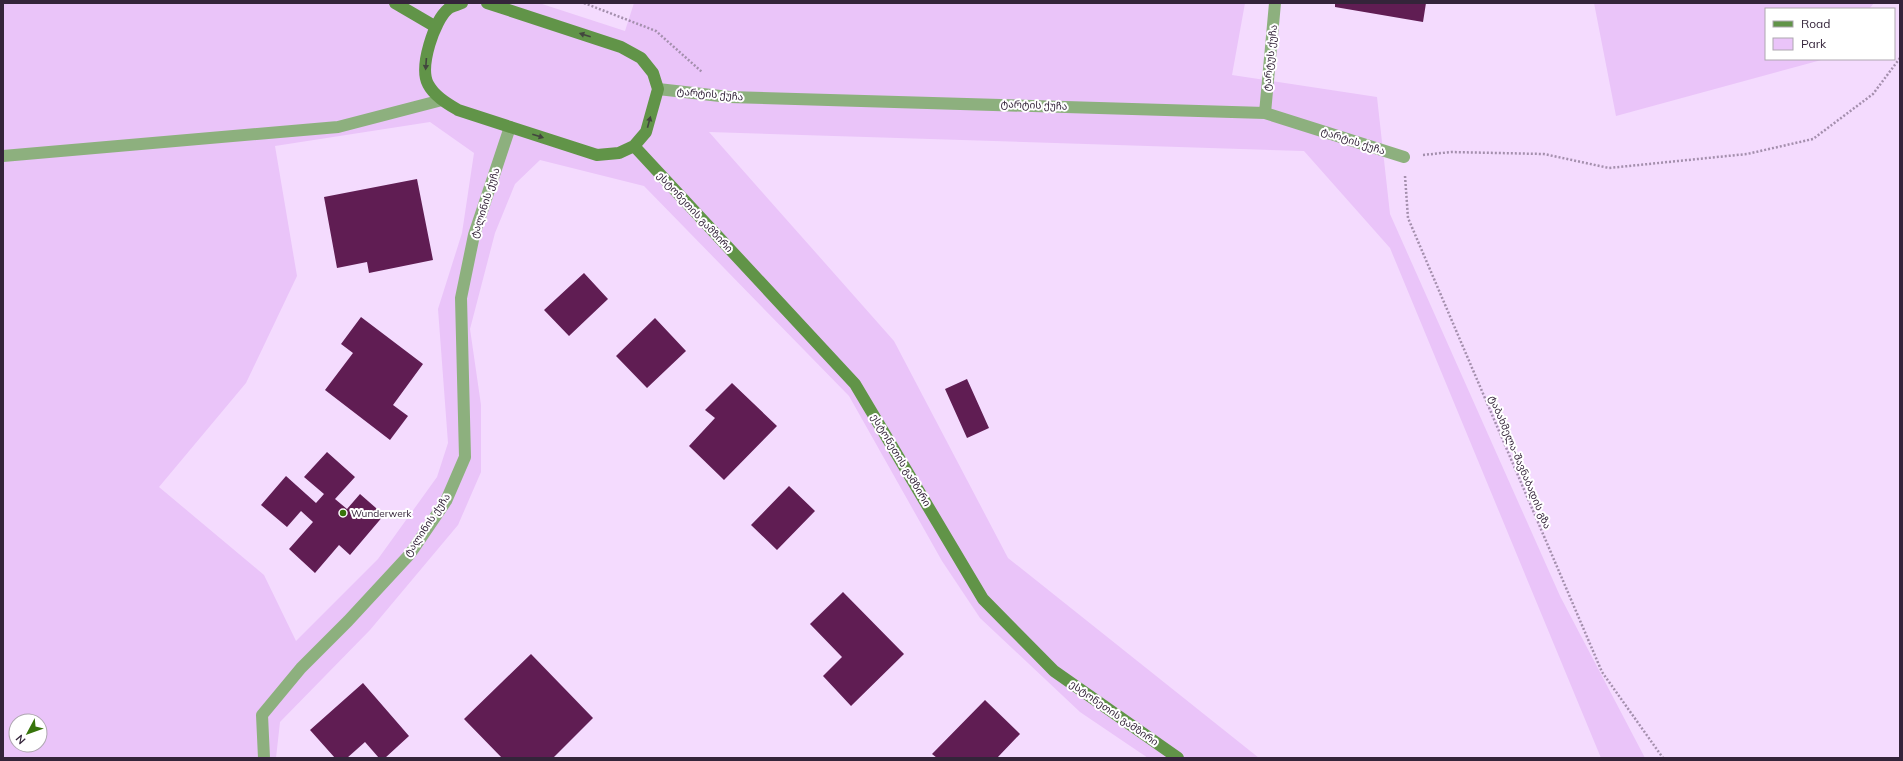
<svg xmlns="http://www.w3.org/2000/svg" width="1903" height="761" font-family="Mulish,'Noto Sans Georgian',sans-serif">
<rect width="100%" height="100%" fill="#f4dbfe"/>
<path fill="#eac4f9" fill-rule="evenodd" d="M 3,3 L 539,3 L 625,31 L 634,3 L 1245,3 L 1232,75 L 1377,97 L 1390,214 L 1560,596 L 1645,758 L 1601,758 L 1390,248 L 1304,151 L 709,132 L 894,341 L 1008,558 L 1259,758 L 1148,758 L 1080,712 L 980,618 L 942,561 L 849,396 L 644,186 L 540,160 L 515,184 L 495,233 L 470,329 L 481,405 L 481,472 L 458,525 L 370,630 L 280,722 L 276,758 L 3,758 ZM 430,122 L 474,153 L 462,233 L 438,309 L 448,443 L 437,477 L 378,559 L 296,641 L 264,575 L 159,487 L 246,383 L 297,276 L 275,146 ZM 16,721 L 40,721 L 40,745 L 16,745 Z
M 1594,3 L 1874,3 L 1869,9 L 1766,9 L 1766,59 L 1825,59 L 1616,116 Z"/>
<path fill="#601d53" d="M 1335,3 L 1426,3 L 1423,22 L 1335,7 Z
M 417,179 L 433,260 L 369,273 L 367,262 L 337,268 L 324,197 Z
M 584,273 L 608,299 L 569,336 L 544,310 Z
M 361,317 L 423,364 L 393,405 L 408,416 L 390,440 L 325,390 L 353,353 L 341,344 Z
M 655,318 L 686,351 L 647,388 L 616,356 Z
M 967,379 L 989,428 L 967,438 L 945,389 Z
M 732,383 L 777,426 L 724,480 L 689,446 L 715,418 L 705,410 Z
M 327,452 L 355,477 L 335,499 L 347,509 L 360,494 L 384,515 L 350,555 L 339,545 L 315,573 L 289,549 L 313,522 L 301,511 L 287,527 L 261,505 L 286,476 L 316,503 L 324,494 L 304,477 Z
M 789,486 L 815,511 L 777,550 L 751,525 Z
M 843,592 L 904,654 L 851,706 L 823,676 L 842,657 L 810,624 Z
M 531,654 L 593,718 L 553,758 L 502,758 L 464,719 Z
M 363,683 L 409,736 L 385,758 L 379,758 L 365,742 L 347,758 L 335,758 L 310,730 Z
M 985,700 L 1020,734 L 997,758 L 937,758 L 932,754 Z"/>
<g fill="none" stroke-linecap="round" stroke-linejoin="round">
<path stroke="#a48fad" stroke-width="2.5" stroke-dasharray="2 2" stroke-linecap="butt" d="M 584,3 L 656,31 L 702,72
M 1423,155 L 1451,152 L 1544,154 L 1609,168 L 1747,154 L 1813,139 L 1873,94 L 1900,58
M 1405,176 L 1408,218 L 1602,672 L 1663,758"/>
<path stroke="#8db07e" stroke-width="12" d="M 658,89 L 729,97 L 1265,113 L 1404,157
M 1265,113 L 1275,3
M 3,156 L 338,127 L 442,100
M 264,758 L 262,715 L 301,668 L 348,621 L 410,554 L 446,501 L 465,457 L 461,298 L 474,235 L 510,127"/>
<path stroke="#619448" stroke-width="12" d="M 395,3 L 436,27
M 462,3 C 458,5 451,6 448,9 C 434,21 419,67 428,84 C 434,96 448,104 458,110 L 597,155 L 619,153 L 634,146 L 646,132 L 658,89 L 653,73 L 641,58 L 621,47 L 487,3
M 634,146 L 855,384 L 983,599 L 1054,671 L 1178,758"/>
</g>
<defs><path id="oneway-solid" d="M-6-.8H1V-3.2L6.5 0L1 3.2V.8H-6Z"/></defs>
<g fill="#42463e">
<use href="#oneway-solid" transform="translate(585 35) rotate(-162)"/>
<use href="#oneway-solid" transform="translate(426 64) rotate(94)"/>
<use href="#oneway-solid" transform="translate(649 122) rotate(-75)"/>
<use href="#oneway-solid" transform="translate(538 136) rotate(18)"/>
</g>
<circle fill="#37740b" stroke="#fff" stroke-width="1.5" cx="343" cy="513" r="4"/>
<g text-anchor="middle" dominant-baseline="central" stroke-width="4" stroke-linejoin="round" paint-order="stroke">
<g font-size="10" fill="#34243a" stroke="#fff">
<text transform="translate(1270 58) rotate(-84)">ტარტუს ქუჩა</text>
<text transform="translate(710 94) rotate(5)">ტარტის ქუჩა</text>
<text transform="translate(1034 105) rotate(2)">ტარტის ქუჩა</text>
<text transform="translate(1353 141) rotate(18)">ტარტის ქუჩა</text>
<text transform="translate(485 203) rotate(-72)">ტალინის ქუჩა</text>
<text transform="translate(695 212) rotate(47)">ესტონეთის გამზირი</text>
<text transform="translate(901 460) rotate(59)">ესტონეთის გამზირი</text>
<text transform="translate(1520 462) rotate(67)">ტაბახმელა-შავნაბადის გზა</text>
<text transform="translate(427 525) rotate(-56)">ტალინის ქუჩა</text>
<text transform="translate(1114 713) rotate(35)">ესტონეთის გამზირი</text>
</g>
<g font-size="10" fill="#34243a" stroke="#fff" text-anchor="start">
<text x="351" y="513">Wunderwerk</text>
</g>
</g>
<rect width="1903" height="761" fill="none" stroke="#34243a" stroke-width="8"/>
<rect x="1765" y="8" width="130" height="52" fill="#ffffff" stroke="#aea7b0"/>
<rect x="1773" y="21" width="20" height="6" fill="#619448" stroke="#aea7b0"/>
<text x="1801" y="28" font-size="12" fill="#34243a">Road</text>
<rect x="1773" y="38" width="20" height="12" fill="#eac4f9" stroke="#aea7b0"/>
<text x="1801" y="48" font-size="12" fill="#34243a">Park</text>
<g transform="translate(28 733) rotate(229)"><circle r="19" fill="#ffffff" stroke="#aea7b0"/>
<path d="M0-3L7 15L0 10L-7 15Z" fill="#37740b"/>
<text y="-6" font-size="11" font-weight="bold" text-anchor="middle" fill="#34243a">N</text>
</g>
</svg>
